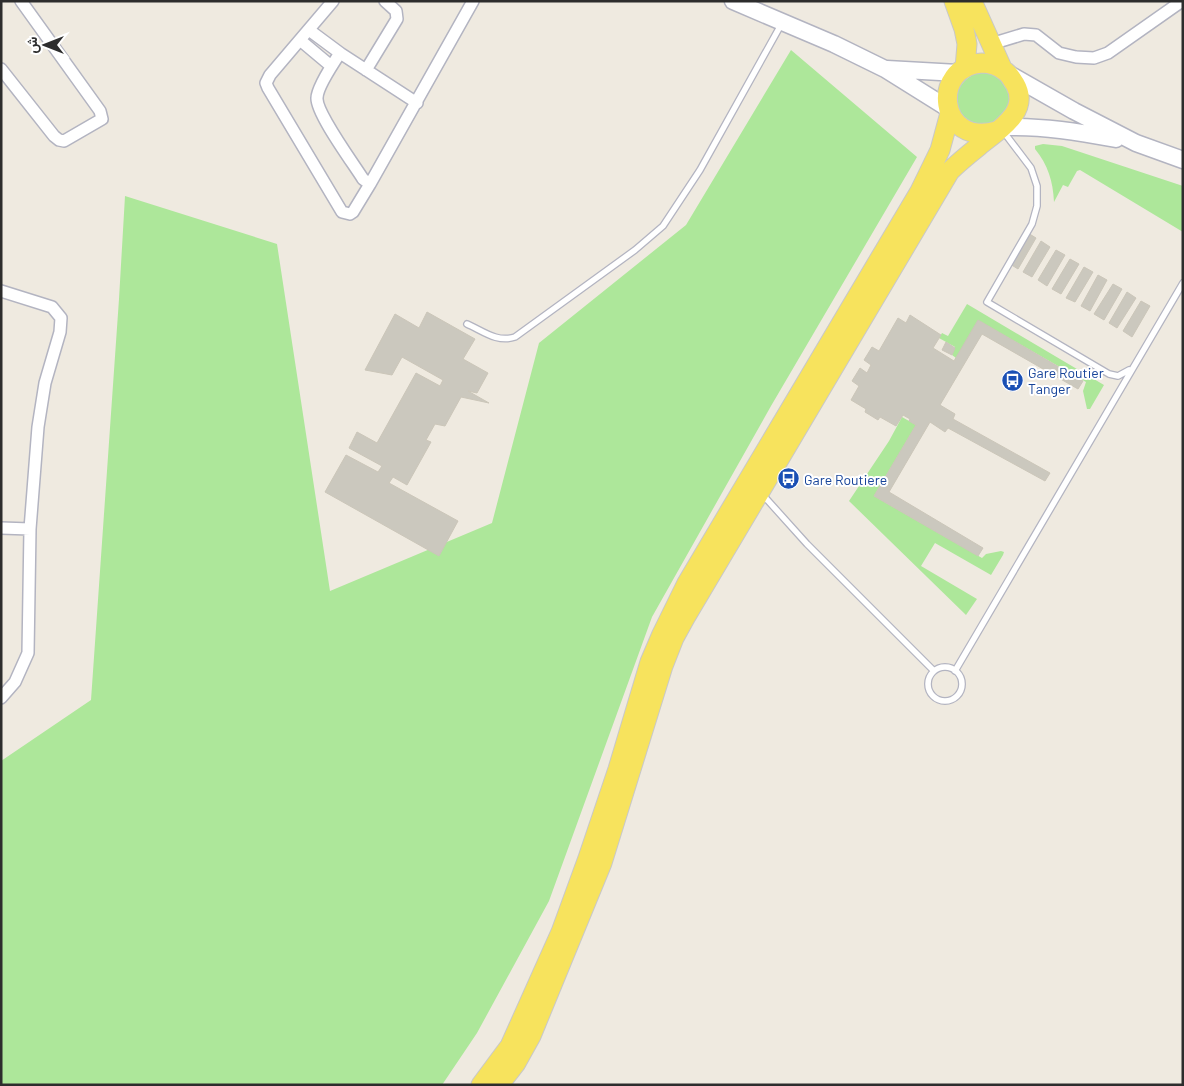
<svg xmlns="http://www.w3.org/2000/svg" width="1184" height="1086" font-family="Barlow,Vazirmatn,sans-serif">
<rect width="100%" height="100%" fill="#efeae0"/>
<path fill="#ade79a" d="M 791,50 L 917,157 L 771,406 L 652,617 L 549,901 L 477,1033 L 442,1085 L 1,1085 L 1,761 L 91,700 L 119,299 L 125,196 L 277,244 L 330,591 L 492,523 L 539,343 L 686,225 Z
M 983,71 L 1000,76 L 1013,99 L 1000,124 L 973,126 C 968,121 961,116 959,111 C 950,92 965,75 983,71 Z
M 1043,144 L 1062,146 L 1183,186 L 1183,232 L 1080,170 L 1077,171 L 1068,187 L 1063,185 L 1054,202 C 1053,181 1048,165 1035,149 L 1035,146 Z
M 967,304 L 1104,385 L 1090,409 L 1087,409 L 1083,391 L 1086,382 L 979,321 L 956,358 L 952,355 L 955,347 L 939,338 L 942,333 L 948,336 Z
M 902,417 L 916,425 L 874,496 L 982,558 L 986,554 L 1001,551 L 1004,552 L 1003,555 L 991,575 L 935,543 L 921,566 L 977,599 L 966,615 L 849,501 L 889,441 Z"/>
<path fill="#cbc8be" stroke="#cbc6b9" d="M 1028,233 L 1036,238 L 1018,269 L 1010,264 Z
M 1041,241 L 1050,247 L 1032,277 L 1023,272 Z
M 1056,250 L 1065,255 L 1047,286 L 1038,280 Z
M 1070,259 L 1079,264 L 1061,294 L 1052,289 Z
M 1084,267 L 1093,272 L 1075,302 L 1066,298 Z
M 1098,275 L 1107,280 L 1090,311 L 1081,306 Z
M 1113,284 L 1122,289 L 1104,320 L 1094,314 Z
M 1127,292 L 1136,298 L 1117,328 L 1109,323 Z
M 1141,301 L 1150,306 L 1132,337 L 1123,331 Z
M 427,312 L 475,339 L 463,359 L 488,373 L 477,393 L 468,391 L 489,403 L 461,397 L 445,426 L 435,424 L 426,440 L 431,442 L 407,485 L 393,477 L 389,483 L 458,521 L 439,556 L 325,492 L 346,455 L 378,472 L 382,466 L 349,448 L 357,432 L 377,443 L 416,373 L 440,386 L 443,380 L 402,357 L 392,375 L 365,370 L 395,314 L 419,328 Z
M 910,315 L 941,335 L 933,348 L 954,361 L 978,320 L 1083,381 L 1078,389 L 982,334 L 940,405 L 955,414 L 953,419 L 1050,473 L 1045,481 L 948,428 L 945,432 L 930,422 L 889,492 L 983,548 L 978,556 L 874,496 L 916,425 L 909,421 L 910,419 L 903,415 L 896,426 L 880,417 L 878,420 L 865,412 L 866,409 L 851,400 L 859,386 L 852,381 L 860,368 L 867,373 L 871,365 L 864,360 L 872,347 L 879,351 L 898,318 L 906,323 Z
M 946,342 L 955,348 L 952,355 L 942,350 Z"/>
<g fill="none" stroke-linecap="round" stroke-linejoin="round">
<defs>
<path id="lane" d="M 1003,131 L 1031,168 L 1037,186 L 1037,206 L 1032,224 L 987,302 L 1109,374 L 1118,376 L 1129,370
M 467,324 C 483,331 497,343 515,337 L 635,250 L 663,226 L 700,170 L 782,23
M 762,494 L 807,544 L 934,671
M928 684a17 17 0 1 1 34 0a17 17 0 1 1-34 0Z
M 955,671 L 1183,283"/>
<path id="street" d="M 333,1 L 270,75 L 266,83 L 268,88 L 342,212 L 350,214 L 353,212 L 370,184 L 473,1
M 309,30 L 340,53
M 300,40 L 331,66
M 991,44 L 1024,34 L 1036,35 L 1059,53 L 1076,57 L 1094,58 L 1108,53 L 1182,1
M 1,69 L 54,136 L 59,140 L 64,141 L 102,119 L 100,111 L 21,1
M 366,70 L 397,19 L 396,11 L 385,1
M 370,184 L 363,179 C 353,163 316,113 317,98 C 317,88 334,62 340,53 L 417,103
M 1,291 L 52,307 L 61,318 L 60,332 L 45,383 L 38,427 L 30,529 L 28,653 L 15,682 L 1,698
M 1,528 L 30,529"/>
<path id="secondary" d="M 733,1 L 834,44 L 885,69 L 949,109
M 887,69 L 958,73
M 1009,74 L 1074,111 L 1136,143 L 1183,160
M 1005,127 C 1043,126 1079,132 1116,139"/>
<path id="primary" d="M 954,1 L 964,29 L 967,44 L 965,68
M 972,1 L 1002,68
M 481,1085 L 510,1046 L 561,932 L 588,858 L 618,769 L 650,662 L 662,634 L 687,583 L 920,191 L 940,150 L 950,113
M 499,1085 L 516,1063 L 531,1036 L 602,863 L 663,666 L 674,638 L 685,618 L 950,171 C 959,162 969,154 979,146 C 997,131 1031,112 1015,84 C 1012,80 1010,75 1006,72 C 999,66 991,63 982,63 C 930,66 938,148 997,131"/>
</defs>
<use href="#lane" stroke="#b3b4c1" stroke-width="8"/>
<use href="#street" stroke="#b3b4c1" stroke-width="14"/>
<use href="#secondary" stroke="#b3b4c1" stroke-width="19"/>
<use href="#primary" stroke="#c8c8c8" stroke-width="21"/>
<use href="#lane" stroke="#fff" stroke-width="5.5"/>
<use href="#street" stroke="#fff" stroke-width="11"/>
<use href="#secondary" stroke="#fff" stroke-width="16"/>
<use href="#primary" stroke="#f7e35d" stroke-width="19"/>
</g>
<defs>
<symbol id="bus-disc" viewBox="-11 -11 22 22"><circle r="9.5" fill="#1a4fb4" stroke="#fff"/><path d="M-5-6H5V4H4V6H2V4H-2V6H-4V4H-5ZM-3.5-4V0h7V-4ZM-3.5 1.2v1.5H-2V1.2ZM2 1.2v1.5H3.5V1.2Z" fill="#fff"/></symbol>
</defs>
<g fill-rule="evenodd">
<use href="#bus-disc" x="1000" y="368" width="25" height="25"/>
<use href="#bus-disc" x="776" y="466" width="25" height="25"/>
</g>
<g text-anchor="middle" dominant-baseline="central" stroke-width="4" stroke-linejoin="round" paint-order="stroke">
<g font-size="14" fill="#164399" stroke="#fff" text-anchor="start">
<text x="1028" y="372">Gare Routier<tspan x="1028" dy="16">Tanger</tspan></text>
<text x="804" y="479">Gare Routiere</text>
</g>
</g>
<rect width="1184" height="1086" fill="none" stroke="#2d2d2d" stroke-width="5"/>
<g transform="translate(45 45) rotate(270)" stroke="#ffffff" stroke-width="4" paint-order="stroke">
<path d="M0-4L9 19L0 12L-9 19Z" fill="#2d2d2d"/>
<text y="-8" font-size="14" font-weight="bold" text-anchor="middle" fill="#2d2d2d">ش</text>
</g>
</svg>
